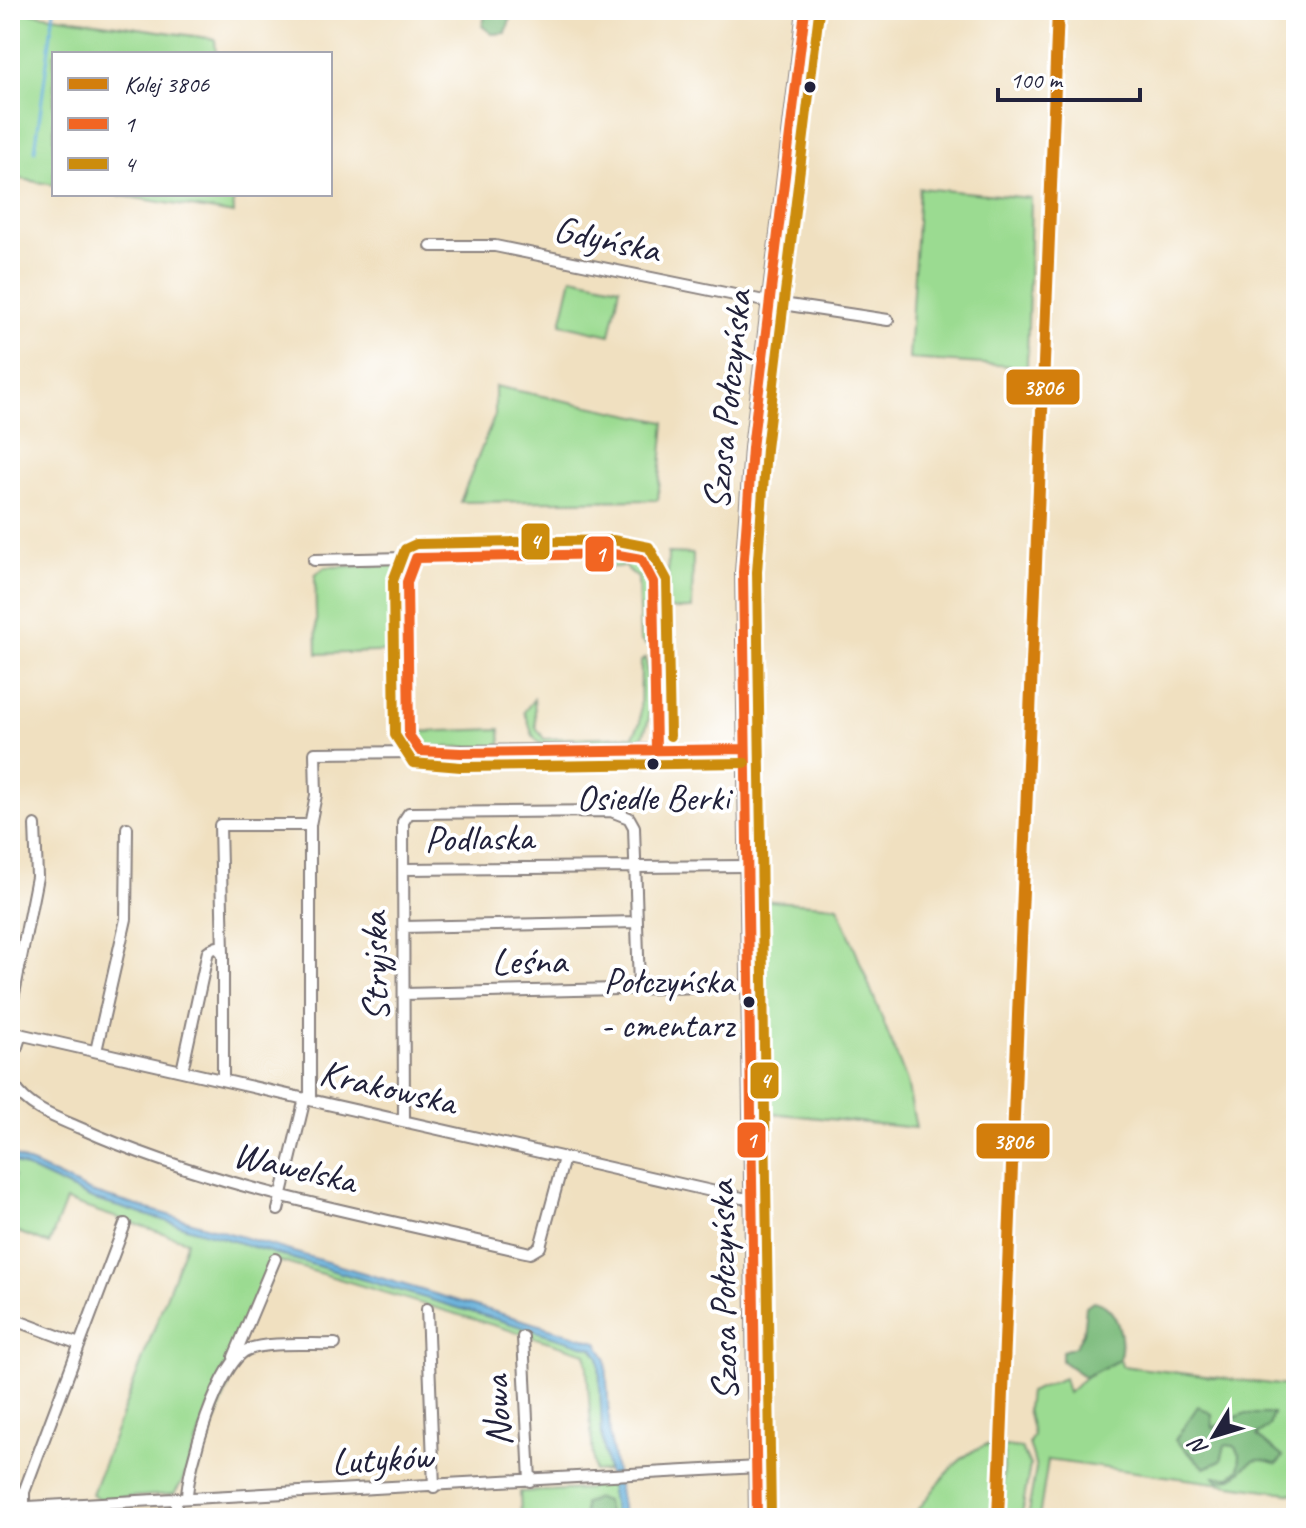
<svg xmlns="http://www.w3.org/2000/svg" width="1306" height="1528" font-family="Caveat,sans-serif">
<rect width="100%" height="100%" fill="#fff"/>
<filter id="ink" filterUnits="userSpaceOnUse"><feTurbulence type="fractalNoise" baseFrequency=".0125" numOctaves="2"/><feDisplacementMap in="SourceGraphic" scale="16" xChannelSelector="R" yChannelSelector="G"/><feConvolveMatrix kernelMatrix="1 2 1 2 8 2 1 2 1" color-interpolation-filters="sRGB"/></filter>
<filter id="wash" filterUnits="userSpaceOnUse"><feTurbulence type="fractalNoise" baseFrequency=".006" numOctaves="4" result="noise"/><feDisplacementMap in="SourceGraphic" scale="32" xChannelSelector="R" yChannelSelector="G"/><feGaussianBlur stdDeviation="1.8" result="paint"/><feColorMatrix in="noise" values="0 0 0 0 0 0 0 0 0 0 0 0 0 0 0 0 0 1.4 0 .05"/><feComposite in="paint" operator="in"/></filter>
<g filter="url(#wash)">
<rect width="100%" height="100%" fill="#f0e0c0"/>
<path fill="#9bdb91" stroke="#5e7e66" stroke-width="2" d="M 10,10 L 215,39 L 216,54 L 54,54 L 54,185 L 10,177 Z
M 919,188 L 1031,198 L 1027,367 L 909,359 Z
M 110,194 L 233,194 L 234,214 L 117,195 Z
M 572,277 L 620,287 L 610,335 L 561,324 Z
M 495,386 L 665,422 L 658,500 L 460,502 L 495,415 Z
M 668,553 L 693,554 L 692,609 L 667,609 Z
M 596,560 L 629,560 L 643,569 L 648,586 L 646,645 L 640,640 L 638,578 L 625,567 L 600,567 Z
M 399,565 L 404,651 L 317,654 L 315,575 L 325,567 Z
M 646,658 L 649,719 L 643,736 C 629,746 558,752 542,744 C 529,738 531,723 524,712 L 534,699 L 536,727 L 544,739 L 633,736 L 640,723 L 641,661 Z
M 500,729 L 501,747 L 425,747 L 413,732 Z
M 759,900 L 838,906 L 907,1082 L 916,1128 L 762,1112 Z
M 10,1160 L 92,1199 L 591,1347 L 599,1357 L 602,1436 L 608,1471 L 594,1472 L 586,1353 L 279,1261 L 222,1373 L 182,1482 L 174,1494 L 99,1499 L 92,1494 L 187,1241 L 66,1201 L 49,1244 L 10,1229 L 10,1186 L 14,1176 L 10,1174 Z
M 1120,1359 L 1122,1366 L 1296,1387 L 1296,1494 L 1048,1460 L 1039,1518 L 1027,1518 L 1036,1468 L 1029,1443 L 1033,1435 L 1027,1409 L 1029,1392 L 1064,1378 L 1068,1393 L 1092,1371 Z
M 235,1368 L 194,1481 L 194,1485 C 189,1463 220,1385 235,1368 Z
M 986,1445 L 999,1446 L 997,1518 L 911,1518 C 936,1491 950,1458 986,1445 Z
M 1004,1446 L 1021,1448 L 1030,1465 L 1021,1518 L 1002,1518 Z
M 604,1480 L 610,1480 L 616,1518 L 521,1518 L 520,1492 L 588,1489 Z"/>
<path fill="#7cbb7b" stroke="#4f6e5b" stroke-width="2" d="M 487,10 L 513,10 L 506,33 L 492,34 L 482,26 Z
M 1093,1301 C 1117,1305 1126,1338 1119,1360 L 1085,1377 L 1062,1361 L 1062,1351 L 1075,1347 L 1083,1333 L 1086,1306 Z
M 1198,1406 L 1212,1414 L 1213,1428 L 1243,1414 L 1273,1414 L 1269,1426 L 1257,1436 L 1283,1457 L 1277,1464 C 1241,1449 1250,1480 1218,1481 L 1215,1477 L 1230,1477 L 1239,1469 L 1240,1454 L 1234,1446 L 1225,1445 L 1221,1461 L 1205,1468 L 1175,1440 Z
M 596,1498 L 606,1501 L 609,1518 L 584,1518 L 584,1504 Z"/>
<path fill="#61aeda" stroke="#42688a" stroke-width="2" d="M 10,1154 L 91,1192 L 597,1342 L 606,1358 L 610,1437 L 624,1518 L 616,1518 L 614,1511 L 602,1436 L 599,1357 L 593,1348 L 92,1199 L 10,1160 Z"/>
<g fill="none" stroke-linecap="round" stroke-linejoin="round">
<path stroke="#61aeda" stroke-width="3" d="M 35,151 L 54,10"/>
</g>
</g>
<g filter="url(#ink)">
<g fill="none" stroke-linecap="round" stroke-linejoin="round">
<defs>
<path id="street" d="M 431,246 L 495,246 L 769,302 L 888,320
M 416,558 L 407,582 L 409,735 L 420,751 L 745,749
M 314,560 L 588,554 L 639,558 L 648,568 L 653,582 L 656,750
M 404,869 L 747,866
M 404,927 L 637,922
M 223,953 L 220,825 L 310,825
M 405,994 L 749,986
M 10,1014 L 37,877 L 35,825
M 10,1032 L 742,1198 L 753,1198
M 21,1034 C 17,1049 5,1072 15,1087 C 29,1109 57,1118 80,1128 C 223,1192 379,1217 530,1253 L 540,1247 L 564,1158
M 96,1051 L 126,919 L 127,828
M 182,1071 L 208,951 L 217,947 L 223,954 L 223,1080
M 310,1100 L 310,825 L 316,795 L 315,753 L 421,752
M 404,1121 L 403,822 L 409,813 L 611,811 L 629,818 L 634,827 L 639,988
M 278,1210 L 305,1098
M 427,1309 L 434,1487
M 10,1318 L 79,1344
M 523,1337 L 530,1481
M 234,1357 L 275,1259
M 187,1498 C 187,1468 219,1362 247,1350 C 267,1341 312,1345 335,1344
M 24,1507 L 24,1492 L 125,1224
M 10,1508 L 758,1467
M 176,1518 L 176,1498"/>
<path id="secondary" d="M 757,1518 L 743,572 L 752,448 L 805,10"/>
</defs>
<use href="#street" stroke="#89817e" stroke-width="14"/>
<use href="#secondary" stroke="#89817e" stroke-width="18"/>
<use href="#street" stroke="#fff" stroke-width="10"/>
<use href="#secondary" stroke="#f7e8c3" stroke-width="14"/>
<defs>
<path id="bus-1" d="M 656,750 L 653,582 L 641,559 L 613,554 L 416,558 L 407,582 L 409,735 L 420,751 L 461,753 L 745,749
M 757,1518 L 743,572 L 752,448 L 805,10"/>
<path id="bus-2" d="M 670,736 L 667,580 L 649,547 L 613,540 L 416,544 L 405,549 L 393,581 L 395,735 L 413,763 L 461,767 L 745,763
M 771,1518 L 757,572 L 766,449 L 819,12"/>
</defs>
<use href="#bus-1" stroke="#fff" stroke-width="16"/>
<use href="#bus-2" stroke="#fff" stroke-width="16"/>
<use href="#bus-1" stroke="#f26522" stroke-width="10"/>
<use href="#bus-2" stroke="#cc8c0c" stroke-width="10"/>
<defs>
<path id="rail-1" d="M 998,1518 L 1058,10"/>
</defs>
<use href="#rail-1" stroke="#fff" stroke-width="18"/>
<use href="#rail-1" stroke="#d37e0c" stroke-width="12"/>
</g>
</g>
<g fill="#22223b" stroke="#fff" stroke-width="3">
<circle cx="810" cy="87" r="7"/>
<circle cx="653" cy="764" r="7"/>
<circle cx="749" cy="1002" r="7"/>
</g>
<g text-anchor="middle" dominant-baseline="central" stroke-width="8" stroke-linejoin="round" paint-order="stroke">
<g font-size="36" fill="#22223b" stroke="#fff">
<text x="653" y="798">Osiedle Berki</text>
<text x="734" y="981" text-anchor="end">Połczyńska<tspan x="734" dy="44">- cmentarz</tspan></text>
</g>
<g font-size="38" fill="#22223b" stroke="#fff">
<text transform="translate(607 239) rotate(12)">Gdyńska</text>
<text transform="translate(727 400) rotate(-84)">Szosa Połczyńska</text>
<text transform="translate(479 838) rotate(-1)">Podlaska</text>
<text transform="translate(529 961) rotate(-1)">Leśna</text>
<text transform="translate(375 967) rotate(-91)">Stryjska</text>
<text transform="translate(388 1087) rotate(13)">Krakowska</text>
<text transform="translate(295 1167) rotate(13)">Wawelska</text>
<text transform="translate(723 1291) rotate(-91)">Szosa Połczyńska</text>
<text transform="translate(497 1411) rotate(-93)">Nowa</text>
<text transform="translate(382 1459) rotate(-3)">Lutyków</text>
</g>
</g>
<g stroke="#fff" stroke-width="3">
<rect x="1005" y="368" width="76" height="38" rx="8" fill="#d37e0c"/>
<rect x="520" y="522" width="31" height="39" rx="8" fill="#cc8c0c"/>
<rect x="584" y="535" width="31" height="38" rx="8" fill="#f26522"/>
<rect x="749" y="1061" width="31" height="39" rx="8" fill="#cc8c0c"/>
<rect x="736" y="1121" width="31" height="38" rx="8" fill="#f26522"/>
<rect x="975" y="1122" width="76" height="38" rx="8" fill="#d37e0c"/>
</g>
<g font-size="22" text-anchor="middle" font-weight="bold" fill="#fff">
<text x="1043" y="395">3806</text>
<text x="535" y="549">4</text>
<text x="600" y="562">1</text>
<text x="765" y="1088">4</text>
<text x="751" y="1148">1</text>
<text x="1013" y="1149">3806</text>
</g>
<rect width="1306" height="1528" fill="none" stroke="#fff" stroke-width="40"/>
<rect x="52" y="52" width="280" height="144" fill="#ffffff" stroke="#a7a7b1" stroke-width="2"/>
<rect x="68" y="78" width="40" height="12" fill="#d37e0c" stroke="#a7a7b1" stroke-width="2"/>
<text x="124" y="92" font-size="24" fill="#22223b">Kolej 3806</text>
<rect x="68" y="118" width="40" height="12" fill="#f26522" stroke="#a7a7b1" stroke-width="2"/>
<text x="124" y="132" font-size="24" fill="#22223b">1</text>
<rect x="68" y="158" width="40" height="12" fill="#cc8c0c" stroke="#a7a7b1" stroke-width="2"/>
<text x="124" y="172" font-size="24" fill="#22223b">4</text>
<g transform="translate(1214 1436) rotate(232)" stroke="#ffffff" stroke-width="6" paint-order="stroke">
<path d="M0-6L14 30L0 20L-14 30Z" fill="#22223b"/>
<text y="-12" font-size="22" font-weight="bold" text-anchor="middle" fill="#22223b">N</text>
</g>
<path d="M998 88v12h142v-12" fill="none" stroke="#22223b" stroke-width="4"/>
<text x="1010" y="88" font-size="24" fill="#22223b" stroke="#ffffff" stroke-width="6" paint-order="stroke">100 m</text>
</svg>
